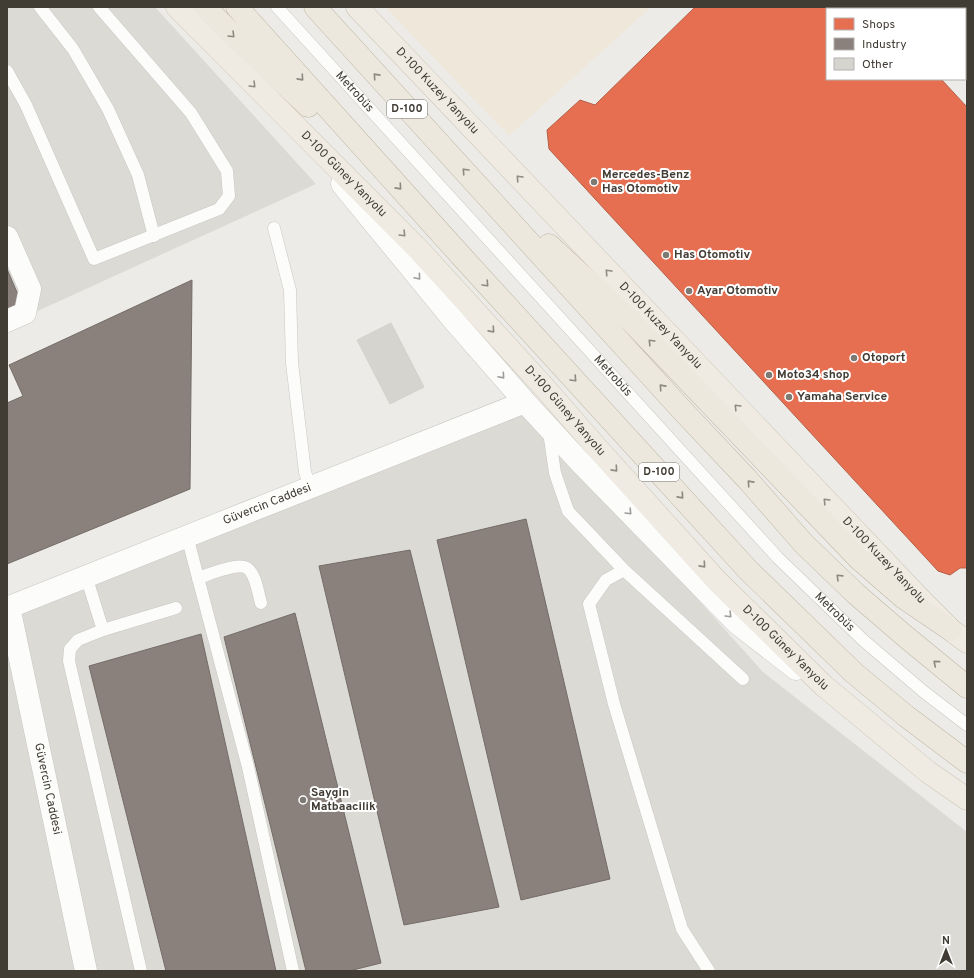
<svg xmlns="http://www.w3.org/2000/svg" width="974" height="978" font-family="Overpass,sans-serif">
<rect width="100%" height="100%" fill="#ecebe7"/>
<path fill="#eee7da" d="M 385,7 L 651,7 L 509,136 Z"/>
<path fill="#dcdad5" d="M 7,7 L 155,7 L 316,184 L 7,325 Z
M 515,396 L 763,672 L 967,832 L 967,971 L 7,971 L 7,600 Z"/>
<path fill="#e76f51" stroke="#b56048" d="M 695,7 L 875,7 L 877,9 L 827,9 L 827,79 L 941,79 L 967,107 L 967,568 L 960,568 L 950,575 L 938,571 L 549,149 L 547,130 L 580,100 L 595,105 Z"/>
<path fill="#8a817c" stroke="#746c66" d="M 7,269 L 22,304 L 7,310 Z
M 192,280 L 190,489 L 7,564 L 7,403 L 23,396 L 9,365 Z
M 526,519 L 610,879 L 521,900 L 437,540 Z
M 410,550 L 499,907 L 404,925 L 319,566 Z
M 295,613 L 381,963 L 349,971 L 306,971 L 224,637 Z
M 201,634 L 276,971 L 166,971 L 89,666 Z"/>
<path fill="#d6d4cf" stroke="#d4d2cd" d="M 391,323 L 424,387 L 390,404 L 357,340 Z"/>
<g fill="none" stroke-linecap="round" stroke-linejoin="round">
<defs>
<g id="service">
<path d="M 40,7 L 73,49 L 108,109 L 138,175 L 154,236"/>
<path id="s1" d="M 277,7 L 778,558 L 863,640 L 924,692 L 967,725"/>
<path d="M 7,71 L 26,105 L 94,259 L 219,209 L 229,196 L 227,171 L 191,113 L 99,7"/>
<path d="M 274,228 L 290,290 L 292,363 L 305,472 L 310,487"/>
<path d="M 549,432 L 555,473 L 568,511 L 624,570 L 743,679"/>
<path d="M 187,536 L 248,767 L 293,971"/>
<path d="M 624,570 L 606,580 L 589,604 L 614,704 L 682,929 L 709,971"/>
<path d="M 86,576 L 103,630"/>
<path d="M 198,578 C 208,575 238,562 247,568 C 256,574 258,593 261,603"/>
<path d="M 141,971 L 69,661 L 70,649 L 78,640 L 103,630 L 176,608"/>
</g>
<g id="minor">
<path d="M 342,184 L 456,323 L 525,402 L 580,462 L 737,623 L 796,669"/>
<path d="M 7,237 L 30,289 L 25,313 L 7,321"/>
<path id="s2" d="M 9,607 L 86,971"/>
<path id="s3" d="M 7,608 L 525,402"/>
</g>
<g id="primary">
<path id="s4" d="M 177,7 L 419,250 L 544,387 L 598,449 L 716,580 L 824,686 L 928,772 L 967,799"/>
<path id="s5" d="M 357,7 L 924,603 L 951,630 L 967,642"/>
</g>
<path id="trunk" d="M 205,7 L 234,36 L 308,106
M 237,7 L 463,258 L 748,570 L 854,673 L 906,716 L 967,762
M 315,7 L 681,409 L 747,479 L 804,544 L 856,594 L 906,637 L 967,687
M 549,245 L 630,320 L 859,559 L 904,598 L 951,630"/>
</defs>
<use href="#service" stroke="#c9c7c3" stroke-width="13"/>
<use href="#minor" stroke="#c9c7c3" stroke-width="23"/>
<use href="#primary" stroke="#cdc7b6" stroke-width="23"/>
<use href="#trunk" stroke="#c1b8a5" stroke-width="23"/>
<use href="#service" stroke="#fcfcfb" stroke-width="12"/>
<use href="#minor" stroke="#fcfcfb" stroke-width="22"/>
<use href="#primary" stroke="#efebe3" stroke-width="22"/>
<use href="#trunk" stroke="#ece8de" stroke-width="22"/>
</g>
<defs><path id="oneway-chevron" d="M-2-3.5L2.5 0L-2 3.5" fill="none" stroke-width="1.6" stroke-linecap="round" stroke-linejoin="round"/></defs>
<g stroke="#8e8980">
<use href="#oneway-chevron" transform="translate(232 35) rotate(45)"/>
<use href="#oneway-chevron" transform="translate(376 76) rotate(-132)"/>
<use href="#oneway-chevron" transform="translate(301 78) rotate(48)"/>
<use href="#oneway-chevron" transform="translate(465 171) rotate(-133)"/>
<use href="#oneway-chevron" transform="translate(399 187) rotate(48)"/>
<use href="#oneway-chevron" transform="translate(486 284) rotate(47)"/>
<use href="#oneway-chevron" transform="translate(651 342) rotate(-134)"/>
<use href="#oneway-chevron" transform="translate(574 379) rotate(47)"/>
<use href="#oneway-chevron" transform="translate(662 387) rotate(-132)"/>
<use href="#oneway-chevron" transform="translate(750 483) rotate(-132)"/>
<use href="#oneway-chevron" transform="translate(681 496) rotate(48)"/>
<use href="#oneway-chevron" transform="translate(839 577) rotate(-136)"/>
<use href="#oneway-chevron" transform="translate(936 663) rotate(-140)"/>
</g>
<g stroke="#8f8b83">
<use href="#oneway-chevron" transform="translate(253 85) rotate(45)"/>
<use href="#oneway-chevron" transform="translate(519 178) rotate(-133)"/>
<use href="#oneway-chevron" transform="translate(403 234) rotate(45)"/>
<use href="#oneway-chevron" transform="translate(608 272) rotate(-133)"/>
<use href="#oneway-chevron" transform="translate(492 330) rotate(48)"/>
<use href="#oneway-chevron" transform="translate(737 407) rotate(-134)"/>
<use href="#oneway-chevron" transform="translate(615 469) rotate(48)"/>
<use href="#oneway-chevron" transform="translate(826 501) rotate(-134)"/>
<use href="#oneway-chevron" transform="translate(703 565) rotate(48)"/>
</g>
<g stroke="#9e9c98">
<use href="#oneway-chevron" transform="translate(418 277) rotate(50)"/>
<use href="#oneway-chevron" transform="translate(502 376) rotate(49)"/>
<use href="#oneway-chevron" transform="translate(629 512) rotate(46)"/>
<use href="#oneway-chevron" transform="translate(729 615) rotate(45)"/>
</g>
<g fill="#7d7973" stroke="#fff" stroke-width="1.5">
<circle cx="594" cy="182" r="4"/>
<circle cx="666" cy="255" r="4"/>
<circle cx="689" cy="291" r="4"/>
<circle cx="854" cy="358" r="4"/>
<circle cx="769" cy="375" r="4"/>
<circle cx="789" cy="397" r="4"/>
<circle cx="303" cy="800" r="4"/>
</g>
<g text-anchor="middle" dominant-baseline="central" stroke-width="4" stroke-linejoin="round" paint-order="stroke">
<g fill="#fff" stroke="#7a7671" stroke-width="1">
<rect x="387" y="100" width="40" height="18" rx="3"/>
<rect x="639" y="463" width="40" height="18" rx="3"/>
</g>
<g font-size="11" font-weight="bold" fill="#413c34">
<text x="407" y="109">D-100</text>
<text x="659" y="472">D-100</text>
</g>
<g font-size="12" fill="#413c34" stroke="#fff">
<text stroke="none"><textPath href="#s1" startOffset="115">Metrobüs</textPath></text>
<text stroke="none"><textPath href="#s5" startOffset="116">D-100 Kuzey Yanyolu</textPath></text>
<text stroke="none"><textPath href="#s4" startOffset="236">D-100 Güney Yanyolu</textPath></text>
<text stroke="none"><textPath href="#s5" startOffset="440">D-100 Kuzey Yanyolu</textPath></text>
<text stroke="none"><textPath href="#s1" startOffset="499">Metrobüs</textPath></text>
<text stroke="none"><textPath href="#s4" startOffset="560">D-100 Güney Yanyolu</textPath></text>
<text stroke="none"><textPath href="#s3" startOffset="280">Güvercin Caddesi</textPath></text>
<text stroke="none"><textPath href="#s5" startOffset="764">D-100 Kuzey Yanyolu</textPath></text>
<text stroke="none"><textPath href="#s1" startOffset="823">Metrobüs</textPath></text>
<text stroke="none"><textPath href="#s4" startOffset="884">D-100 Güney Yanyolu</textPath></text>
<text stroke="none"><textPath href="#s2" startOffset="186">Güvercin Caddesi</textPath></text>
</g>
<g font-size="12" font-weight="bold" fill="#413c34" stroke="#fff" text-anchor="start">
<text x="602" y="175">Mercedes-Benz<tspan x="602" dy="14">Has Otomotiv</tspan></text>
<text x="674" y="255">Has Otomotiv</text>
<text x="697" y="291">Ayar Otomotiv</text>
<text x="862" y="358">Otoport</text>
<text x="777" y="375">Moto34 shop</text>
<text x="797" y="397">Yamaha Service</text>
<text x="311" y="793">Saygin<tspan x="311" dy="14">Matbaacilik</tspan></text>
</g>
</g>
<rect width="974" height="978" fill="none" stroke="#413c34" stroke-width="16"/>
<rect x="826" y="8" width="140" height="72" fill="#ffffff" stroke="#b3b1ae"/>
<rect x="834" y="18" width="20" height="12" fill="#e76f51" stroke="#b3b1ae"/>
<text x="862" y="28" font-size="12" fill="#413c34">Shops</text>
<rect x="834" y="38" width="20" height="12" fill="#8a817c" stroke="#b3b1ae"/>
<text x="862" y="48" font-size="12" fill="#413c34">Industry</text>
<rect x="834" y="58" width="20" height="12" fill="#d6d4cf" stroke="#b3b1ae"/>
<text x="862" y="68" font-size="12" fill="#413c34">Other</text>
<g transform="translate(946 950)" stroke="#ffffff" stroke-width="3" paint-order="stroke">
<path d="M0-3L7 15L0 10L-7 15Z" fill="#413c34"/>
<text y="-6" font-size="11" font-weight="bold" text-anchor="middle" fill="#413c34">N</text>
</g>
</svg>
